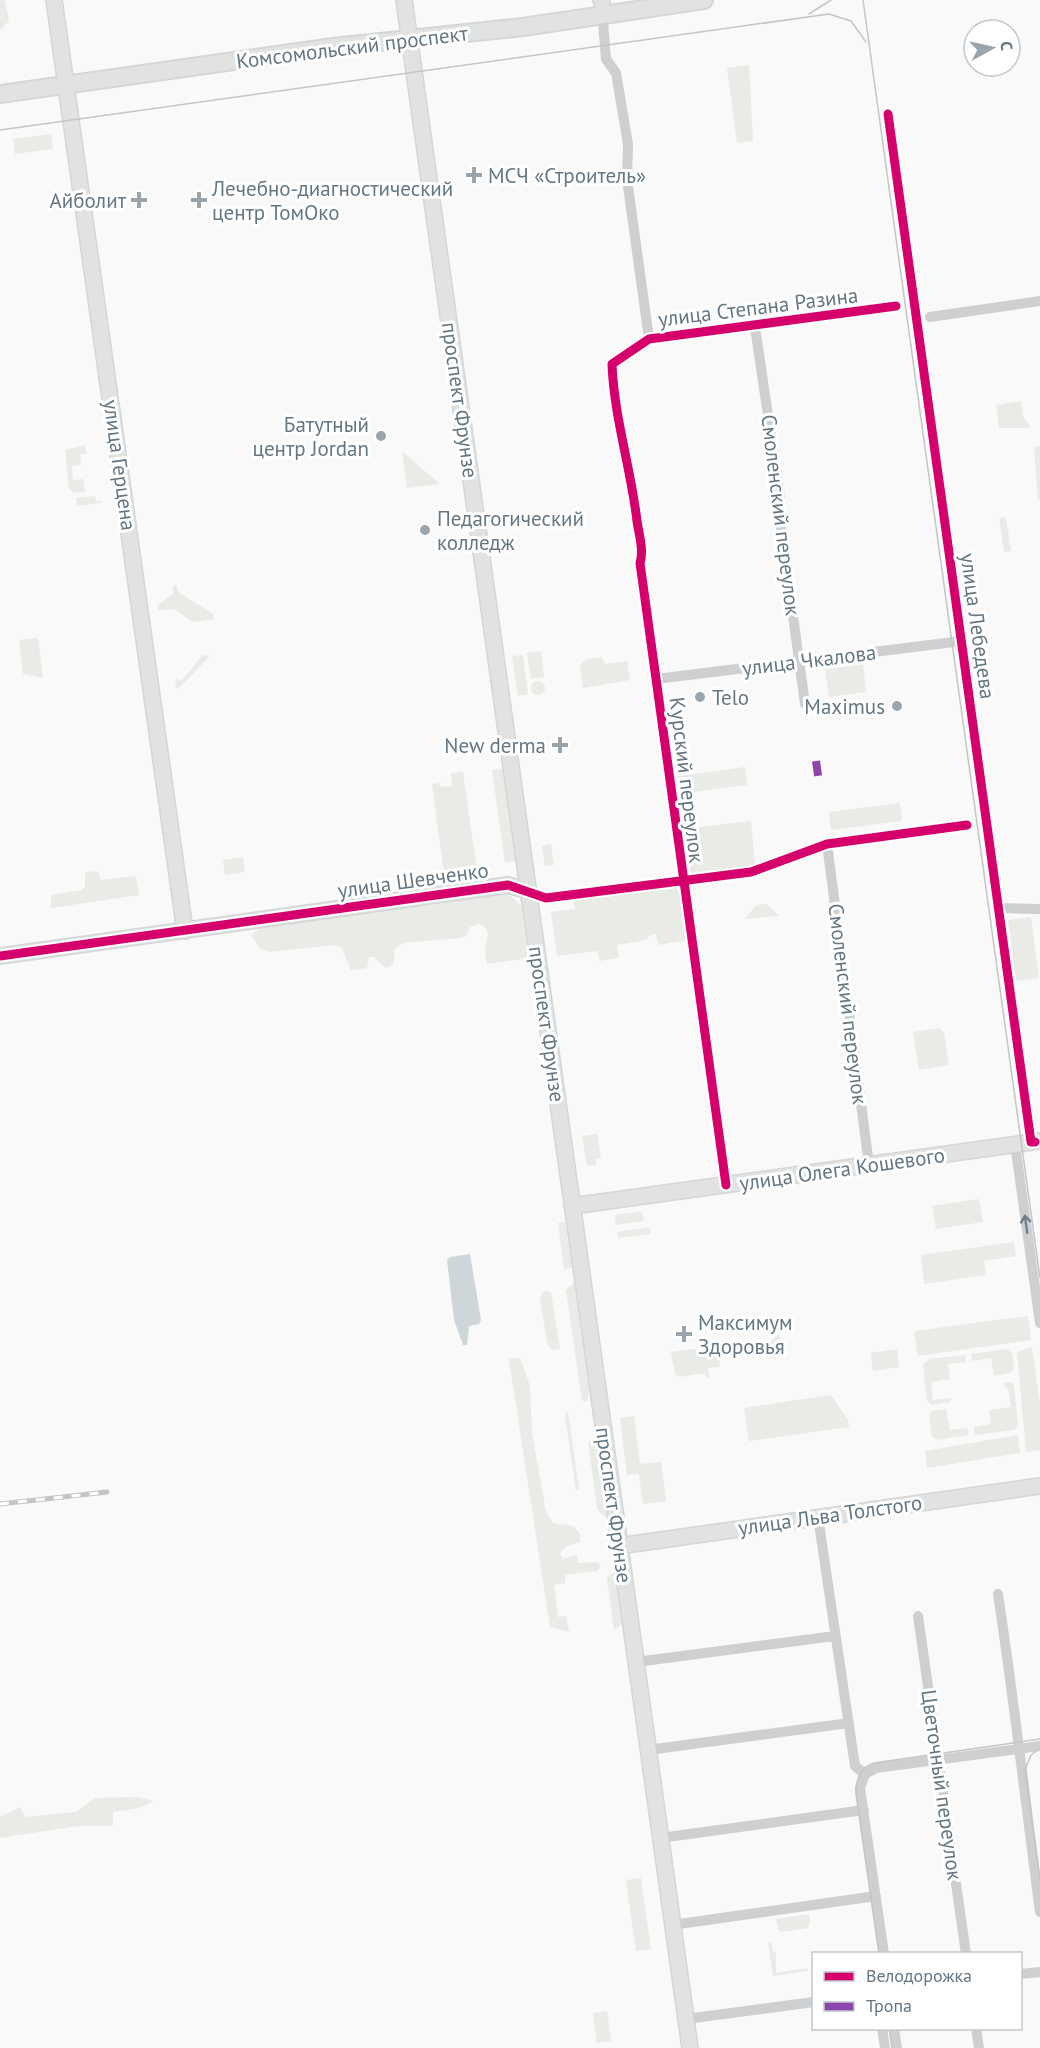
<svg xmlns="http://www.w3.org/2000/svg" width="1040" height="2048" font-family="'PT Sans',sans-serif">
<rect width="100%" height="100%" fill="#f9f9f9"/>
<path fill="#e8ebe6" d="M 0,0 L 5,0 L 9,21 L 0,30 Z
M 749,65 L 753,141 L 737,143 L 727,68 Z
M 51,134 L 53,149 L 15,154 L 13,139 Z
M 1021,401 L 1023,416 L 1031,428 L 999,428 L 996,405 Z
M 85,445 L 87,454 L 80,455 L 81,465 L 72,466 L 73,480 L 83,479 L 85,492 L 74,493 L 69,488 L 65,450 Z
M 1040,446 L 1040,500 L 1038,500 L 1034,447 Z
M 402,451 L 440,484 L 407,488 Z
M 95,496 L 96,501 L 102,501 L 102,503 L 77,506 L 76,498 Z
M 1006,517 L 1011,551 L 1004,552 L 999,518 Z
M 177,585 L 178,592 L 213,614 L 214,619 L 193,622 L 174,609 L 158,610 L 158,605 L 173,594 L 173,586 Z
M 38,638 L 43,678 L 23,674 L 19,640 Z
M 541,651 L 544,677 L 531,679 L 527,653 Z
M 203,655 L 210,656 L 178,689 L 175,687 L 177,678 L 181,681 Z
M 523,655 L 528,694 L 518,696 L 512,656 Z
M 602,657 L 605,664 L 627,661 L 630,680 L 583,688 L 580,665 L 587,659 Z
M 863,664 L 866,692 L 829,697 L 825,669 Z
M531 688a7 7 0 1 1 14 0a7 7 0 1 1-14 0Z
M 745,767 L 747,785 L 680,794 L 678,776 Z
M 504,769 L 516,861 L 505,863 L 492,770 Z
M 463,772 L 477,870 L 444,874 L 432,784 L 440,783 L 441,787 L 452,786 L 451,773 Z
M 900,803 L 902,821 L 831,830 L 829,812 Z
M 751,821 L 755,865 L 691,875 L 685,829 Z
M 551,844 L 554,865 L 545,866 L 542,846 Z
M 243,857 L 245,872 L 225,875 L 223,860 Z
M 92,871 L 98,872 L 101,880 L 136,876 L 139,895 L 51,908 L 51,895 L 82,890 L 85,886 L 85,873 Z
M 676,887 L 680,894 L 687,940 L 658,945 L 656,934 L 650,935 L 646,940 L 617,945 L 619,958 L 599,961 L 597,951 L 557,956 L 551,912 L 575,909 L 573,898 Z
M 505,891 L 521,905 L 528,958 L 487,964 L 485,951 L 488,933 L 484,926 L 478,924 L 470,927 L 467,935 L 460,938 L 403,943 L 395,949 L 393,965 L 386,968 L 374,957 L 369,957 L 367,968 L 351,970 L 342,948 L 335,945 L 269,952 L 260,948 L 251,936 L 260,928 L 406,906 C 441,908 471,896 505,891 Z
M 767,904 L 779,916 L 745,919 L 756,905 Z
M 1031,917 L 1039,978 L 1016,981 L 1008,920 Z
M 939,1028 L 944,1032 L 949,1065 L 919,1070 L 913,1032 Z
M 597,1134 L 601,1158 L 596,1159 L 596,1165 L 587,1166 L 582,1136 Z
M 979,1199 L 983,1222 L 936,1229 L 932,1206 Z
M 642,1211 L 644,1221 L 616,1225 L 615,1215 Z
M 565,1222 L 572,1268 L 564,1269 L 558,1223 Z
M 650,1227 L 651,1234 L 618,1238 L 617,1232 Z
M 1014,1242 L 1016,1256 L 984,1261 L 986,1275 L 924,1284 L 921,1255 Z
M 574,1283 L 589,1391 L 587,1401 L 582,1401 L 566,1290 Z
M 544,1291 L 551,1292 L 560,1349 L 551,1350 L 547,1342 L 540,1297 Z
M 1028,1316 L 1031,1340 L 918,1356 L 914,1331 Z
M 779,1334 L 782,1356 L 768,1358 L 767,1344 Z
M 717,1346 L 720,1367 L 708,1368 L 709,1377 L 706,1378 L 705,1373 L 679,1377 L 675,1374 L 671,1352 Z
M 1032,1347 L 1040,1403 L 1040,1450 L 1026,1452 L 1017,1352 Z
M 897,1349 L 899,1367 L 873,1371 L 871,1353 Z
M 1007,1349 L 1012,1353 L 1014,1368 L 1011,1373 L 994,1376 L 991,1358 L 972,1361 L 971,1354 Z
M 965,1355 L 966,1362 L 948,1364 L 950,1379 L 931,1382 L 933,1400 L 952,1398 L 950,1402 L 931,1405 L 927,1401 L 923,1365 L 929,1359 Z
M 520,1358 L 530,1386 L 532,1433 L 546,1512 L 553,1523 L 574,1526 L 580,1534 L 580,1542 L 565,1547 L 560,1554 L 563,1559 L 577,1555 L 578,1563 L 598,1562 L 601,1567 L 597,1571 L 565,1575 L 565,1583 L 554,1585 L 558,1617 L 566,1616 L 569,1632 L 550,1627 L 509,1359 Z
M 1011,1382 L 1014,1385 L 1018,1425 L 1014,1430 L 975,1435 L 974,1427 L 991,1424 L 989,1410 L 1011,1407 L 1008,1388 L 1005,1388 L 1004,1383 Z
M 831,1395 L 848,1420 L 849,1427 L 749,1441 L 744,1408 Z
M 946,1409 L 950,1430 L 968,1428 L 968,1435 L 937,1440 L 932,1436 L 929,1414 L 932,1411 Z
M 568,1411 L 579,1489 L 576,1490 L 565,1415 Z
M 634,1416 L 640,1464 L 661,1462 L 666,1501 L 643,1504 L 639,1474 L 627,1475 L 620,1418 Z
M 1018,1435 L 1020,1453 L 927,1468 L 925,1451 Z
M 596,1440 L 607,1519 L 597,1509 L 588,1441 Z
M 615,1570 L 622,1624 L 614,1630 L 607,1578 Z
M 137,1797 L 154,1801 L 139,1808 L 113,1812 L 113,1826 L 78,1826 L 0,1838 L 0,1817 L 20,1807 L 26,1817 L 76,1812 L 95,1798 Z
M 641,1878 L 651,1949 L 636,1951 L 626,1880 Z
M 809,1914 L 810,1923 L 808,1928 L 782,1932 L 778,1930 L 776,1919 Z
M 768,1943 L 771,1943 L 773,1952 L 776,1952 L 776,1973 L 807,1968 L 808,1971 L 773,1976 Z
M 607,2011 L 611,2041 L 597,2043 L 593,2013 Z"/>
<path fill="#ced6d9" d="M 470,1254 L 481,1320 L 479,1324 L 469,1326 L 467,1345 L 463,1345 L 454,1320 L 447,1260 L 450,1257 Z"/>
<g fill="none" stroke-linecap="round" stroke-linejoin="round">
<defs>
<path id="secondary" d="M 54,0 L 185,931
M 404,0 L 690,2048
M 601,0 L 602,3
M 0,956 L 508,885 L 528,891
M 572,1206 L 1040,1141
M 619,1546 L 1040,1486"/>
<path id="primary" d="M 0,94 L 333,47 L 523,27 L 704,0"/>
</defs>
<use href="#secondary" stroke="#d5d6d7" stroke-width="18"/>
<use href="#primary" stroke="#d5d6d7" stroke-width="20"/>
<path stroke="#cecfd0" stroke-width="10" d="M 602,9 L 606,59 L 616,73 L 628,144 L 627,179 L 649,339
M 888,114 L 1031,1142
M 930,317 L 1040,301
M 755,327 L 780,497 L 780,520 L 805,704
M 656,679 L 962,641
M 827,844 L 869,1165
M 528,891 L 546,898 L 755,871 L 827,844 L 967,825
M 1000,908 L 1040,909
M 1015,1144 L 1040,1323
M 726,1185 L 640,563 C 644,550 639,535 637,521 C 631,469 614,417 612,364 L 649,339 L 896,306
M 818,1517 L 855,1766 L 865,1774 L 860,1788 L 884,1954
M 998,1594 C 1014,1700 1026,1806 1040,1912
M 918,1616 L 966,1954
M 636,1662 L 835,1636
M 648,1750 L 849,1723
M 865,1774 L 876,1768 L 1040,1746
M 660,1838 L 864,1810
M 672,1925 L 876,1896
M 1020,1974 L 1040,1972
M 686,2019 L 814,2002
M 882,2028 L 885,2048
M 894,2028 L 897,2048
M 976,2028 L 979,2048"/>
<use href="#secondary" stroke="#e1e2e2" stroke-width="15"/>
<use href="#primary" stroke="#e1e2e2" stroke-width="16"/>
<path stroke="#c3c5c6" stroke-width="1.5" d="M 863,0 L 1040,1278
M 809,14 L 831,0
M 0,130 L 829,14 L 851,21 L 866,42
M 1040,1748 L 1031,1755 L 1025,1770 L 1040,1881
M 879,1954 L 856,1794 C 856,1779 860,1768 874,1763 L 1040,1739
M 889,2028 L 892,2048"/>
<defs>
<path id="rail" d="M 0,1504 L 107,1492"/>
</defs>
<use href="#rail" stroke="#c3c5c6" stroke-width="5"/>
<use href="#rail" stroke="#fff" stroke-width="3" stroke-dasharray="9" stroke-linecap="butt"/>
<path stroke="#8e44ad" stroke-width="8" stroke-dasharray="15 8" stroke-linecap="butt" d="M 816,761 L 819,782"/>
<defs>
<path id="cycleway" d="M 888,114 L 1031,1142 L 1035,1142
M 0,956 L 508,885 L 546,898 L 751,872 L 827,844 L 967,825
M 726,1185 L 640,563 C 644,550 639,535 637,521 C 631,469 614,417 612,364 L 649,339 L 896,306"/>
</defs>
<use href="#cycleway" stroke="#fff" stroke-width="13"/>
<use href="#cycleway" stroke="#d6006c" stroke-width="9"/>
</g>
<defs><path id="oneway-shaft" d="M-6 0H5M1.5-3L5.5 0L1.5 3" fill="none" stroke-width="1.6" stroke-linecap="round" stroke-linejoin="round" transform="scale(1.5)"/></defs>
<use stroke="#707f8b" href="#oneway-shaft" transform="translate(1026 1224) rotate(-98)"/>
<g fill="#99a4ac" stroke="#fff" stroke-width="2">
<path d="M471 166h6v6h6v6h-6v6h-6v-6h-6v-6h6z"/>
<path d="M136 191h6v6h6v6h-6v6h-6v-6h-6v-6h6z"/>
<path d="M196 191h6v6h6v6h-6v6h-6v-6h-6v-6h6z"/>
<circle cx="381" cy="436" r="6"/>
<circle cx="425" cy="530" r="6"/>
<circle cx="700" cy="697" r="6"/>
<circle cx="897" cy="706" r="6"/>
<path d="M557 736h6v6h6v6h-6v6h-6v-6h-6v-6h6z"/>
<path d="M681 1325h6v6h6v6h-6v6h-6v-6h-6v-6h6z"/>
</g>
<g text-anchor="middle" dominant-baseline="central" stroke-width="6" stroke-linejoin="round" paint-order="stroke">
<g font-size="21" fill="#657683" stroke="#fff">
<text transform="translate(352 47) rotate(-7)">Комсомольский проспект</text>
<text transform="translate(758 307) rotate(-7)">улица Степана Разина</text>
<text transform="translate(460 400) rotate(82)">проспект Фрунзе</text>
<text transform="translate(120 465) rotate(82)">улица Герцена</text>
<text transform="translate(781 515) rotate(83)">Смоленский переулок</text>
<text transform="translate(978 626) rotate(82)">улица Лебедева</text>
<text transform="translate(809 660) rotate(-7)">улица Чкалова</text>
<text transform="translate(687 780) rotate(83)">Курский переулок</text>
<text transform="translate(413 880) rotate(-8)">улица Шевченко</text>
<text transform="translate(848 1004) rotate(83)">Смоленский переулок</text>
<text transform="translate(547 1024) rotate(82)">проспект Фрунзе</text>
<text transform="translate(842 1169) rotate(-8)">улица Олега Кошевого</text>
<text transform="translate(614 1505) rotate(82)">проспект Фрунзе</text>
<text transform="translate(830 1515) rotate(-8)">улица Льва Толстого</text>
<text transform="translate(942 1785) rotate(82)">Цветочный переулок</text>
</g>
<g font-size="21" fill="#657683" stroke="#fff" text-anchor="start">
<text x="488" y="175">МСЧ «Строитель»</text>
<text x="212" y="188">Лечебно-диагностический<tspan x="212" dy="24">центр ТомОко</tspan></text>
<text x="126" y="200" text-anchor="end">Айболит</text>
<text x="369" y="424" text-anchor="end">Батутный<tspan x="369" dy="24">центр Jordan</tspan></text>
<text x="437" y="518">Педагогический<tspan x="437" dy="24">колледж</tspan></text>
<text x="712" y="697">Telo</text>
<text x="885" y="706" text-anchor="end">Maximus</text>
<text x="546" y="745" text-anchor="end">New derma</text>
<text x="698" y="1322">Максимум<tspan x="698" dy="24">Здоровья</tspan></text>
</g>
</g>
<rect x="812" y="1952" width="210" height="78" fill="#ffffff" stroke="#c1c8cd" stroke-width="1.5"/>
<rect x="824" y="1972" width="30" height="9" fill="#d6006c" stroke="#c1c8cd" stroke-width="1.5"/>
<text x="866" y="1982" font-size="18" fill="#657683">Велодорожка</text>
<rect x="824" y="2002" width="30" height="9" fill="#8e44ad" stroke="#c1c8cd" stroke-width="1.5"/>
<text x="866" y="2012" font-size="18" fill="#657683">Тропа</text>
<g transform="translate(992 48) rotate(82)"><circle r="28" fill="#ffffff" stroke="#c1c8cd" stroke-width="1.5"/>
<path d="M0-4.5L10 22L0 15L-10 22Z" fill="#99a4ac"/>
<text y="-9" font-size="16" font-weight="bold" text-anchor="middle" fill="#657683">С</text>
</g>
</svg>
